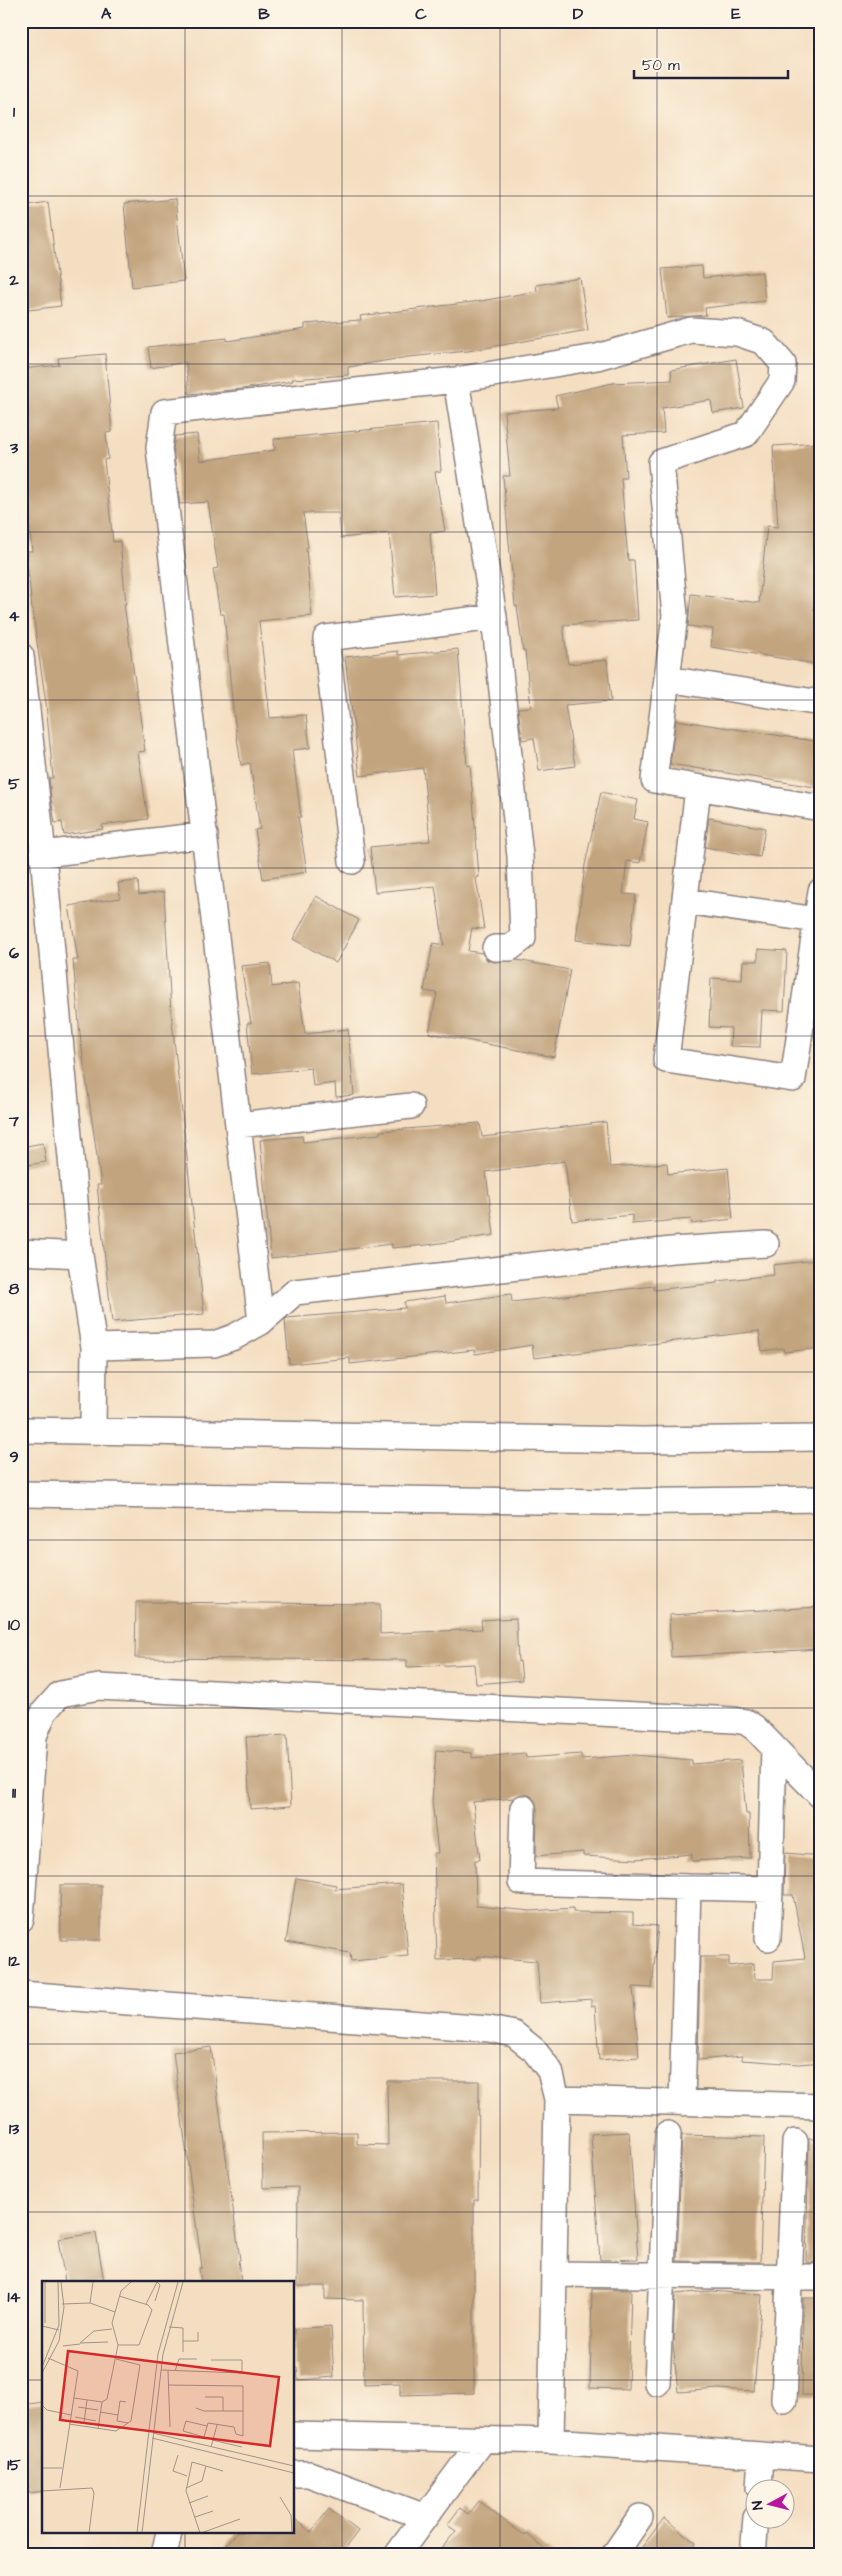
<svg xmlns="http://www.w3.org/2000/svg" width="842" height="2576" font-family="'Architects Daughter',sans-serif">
<rect width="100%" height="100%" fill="#fcf5e5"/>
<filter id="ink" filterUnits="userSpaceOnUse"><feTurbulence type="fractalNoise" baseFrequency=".02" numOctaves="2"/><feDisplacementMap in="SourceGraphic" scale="10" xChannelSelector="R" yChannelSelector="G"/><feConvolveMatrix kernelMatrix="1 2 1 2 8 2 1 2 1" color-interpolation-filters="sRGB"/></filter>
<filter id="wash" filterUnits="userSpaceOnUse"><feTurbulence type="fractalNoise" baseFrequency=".0096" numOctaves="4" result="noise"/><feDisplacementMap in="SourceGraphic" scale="20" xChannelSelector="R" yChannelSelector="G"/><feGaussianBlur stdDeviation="1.12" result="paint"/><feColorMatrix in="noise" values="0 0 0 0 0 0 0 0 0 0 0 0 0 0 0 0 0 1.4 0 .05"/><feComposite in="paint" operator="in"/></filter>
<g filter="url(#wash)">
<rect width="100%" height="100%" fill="#f4dec1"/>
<g id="blocks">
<path fill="#c2a47e" d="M 175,199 L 184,281 L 132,287 L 124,204 Z
M 48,202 L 61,306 L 21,311 L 21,206 Z
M 702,266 L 703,278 L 762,272 L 765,301 L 705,308 L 706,315 L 667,318 L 662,269 Z
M 580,278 L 588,330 L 468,351 L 408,357 L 348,367 L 348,375 L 292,379 L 293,381 L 242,389 L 189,394 L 186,362 L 151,368 L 148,347 L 227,338 L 227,341 L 305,329 L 305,324 L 361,320 L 360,316 L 481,301 L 537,291 L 536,285 Z
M 105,354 L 112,432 L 106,433 L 108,459 L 104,460 L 113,542 L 120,541 L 126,604 L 124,604 L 145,751 L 138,752 L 148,819 L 102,825 L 103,829 L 64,835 L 62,822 L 55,823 L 51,798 L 49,778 L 53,778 L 46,703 L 32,609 L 26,551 L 32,551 L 21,458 L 21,369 L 59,365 L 58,358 Z
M 736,359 L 744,408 L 713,413 L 711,400 L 662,408 L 664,433 L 623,435 L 626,478 L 621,478 L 628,560 L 634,560 L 638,620 L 563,625 L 568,664 L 607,660 L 611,701 L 565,705 L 575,766 L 539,771 L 534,738 L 522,740 L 518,708 L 531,707 L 525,651 L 523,651 L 517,606 L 515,606 L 508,532 L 503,476 L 510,476 L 504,412 L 558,408 L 555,396 L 613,383 L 672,380 L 671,370 Z
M 437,423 L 441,471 L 435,472 L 445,531 L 430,533 L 435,594 L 395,597 L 389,533 L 341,538 L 339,513 L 303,513 L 308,547 L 306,548 L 312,616 L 259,621 L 270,718 L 306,715 L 310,748 L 292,750 L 301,817 L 298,817 L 307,872 L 263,879 L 255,830 L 260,829 L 250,763 L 241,765 L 233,710 L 224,614 L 220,614 L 213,569 L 218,568 L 208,502 L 180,504 L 173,448 L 175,436 L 197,434 L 200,461 L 275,450 L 274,439 Z
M 821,443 L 821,540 L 814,610 L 821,611 L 821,656 L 817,655 L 816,664 L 711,647 L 713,629 L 688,626 L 691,594 L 759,603 L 767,526 L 778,527 L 773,446 Z
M 458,649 L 467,766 L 470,765 L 474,812 L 479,877 L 476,878 L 484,929 L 472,928 L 468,951 L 482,953 L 487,960 L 495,962 L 517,960 L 570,970 L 554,1057 L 429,1033 L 437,993 L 424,991 L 433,943 L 444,945 L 435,886 L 375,892 L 370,847 L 430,841 L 423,768 L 360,776 L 345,657 L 398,651 L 398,655 Z
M 676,720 L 821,742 L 821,788 L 670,764 Z
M 601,792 L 638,800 L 634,819 L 648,822 L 640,863 L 627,861 L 623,894 L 636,895 L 630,946 L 576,940 L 585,865 Z
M 709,818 L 765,828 L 760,857 L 705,847 Z
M 138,881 L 139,895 L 164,892 L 171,1012 L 204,1314 L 112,1322 L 97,1185 L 101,1185 L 80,1035 L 73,960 L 78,960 L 69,906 L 120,898 L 118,883 Z
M 316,896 L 359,920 L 336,963 L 293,939 Z
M 758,949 L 787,951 L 784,1011 L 762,1010 L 760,1047 L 730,1046 L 731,1028 L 709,1027 L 711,978 L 742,980 L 743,961 L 758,961 Z
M 270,963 L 272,987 L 298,983 L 305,1034 L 348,1029 L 354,1095 L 336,1097 L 335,1083 L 313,1086 L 311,1068 L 252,1074 L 247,1023 L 251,1023 L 241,966 Z
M 606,1122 L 610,1167 L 667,1163 L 668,1174 L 728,1168 L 733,1219 L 692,1224 L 691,1219 L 632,1224 L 632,1215 L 572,1221 L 565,1161 L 486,1172 L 494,1235 L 427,1245 L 392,1248 L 392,1244 L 271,1258 L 260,1140 L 302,1136 L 303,1142 L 380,1134 L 380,1131 L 480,1123 L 482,1137 Z
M 43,1143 L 46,1162 L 21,1166 L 21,1147 Z
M 816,1260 L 817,1271 L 821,1271 L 821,1348 L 784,1352 L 783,1348 L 762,1351 L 759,1331 L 534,1358 L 532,1345 L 475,1354 L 474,1350 L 350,1364 L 350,1358 L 289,1364 L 285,1320 L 287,1318 L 405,1308 L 404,1302 L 445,1296 L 446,1303 L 511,1294 L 512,1302 L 654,1286 L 654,1290 L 717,1283 L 717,1281 L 774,1275 L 773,1265 Z
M 136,1602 L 380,1604 L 380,1634 L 482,1629 L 481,1620 L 516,1618 L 518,1662 L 520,1661 L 522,1680 L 476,1684 L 474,1664 L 407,1667 L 407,1660 L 135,1658 Z
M 821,1607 L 821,1649 L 671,1657 L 669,1615 Z
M 287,1735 L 291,1806 L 250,1809 L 246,1737 Z
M 436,1750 L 472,1753 L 472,1758 L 525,1753 L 526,1758 L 581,1754 L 581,1759 L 635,1755 L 692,1760 L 692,1764 L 741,1760 L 746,1814 L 749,1814 L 750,1858 L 692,1861 L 692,1854 L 636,1859 L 583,1856 L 583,1852 L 536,1856 L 537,1808 L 531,1796 L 523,1794 L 514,1798 L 473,1802 L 480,1860 L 475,1860 L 476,1906 L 531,1911 L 573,1908 L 573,1912 L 633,1913 L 633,1924 L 658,1926 L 652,1988 L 633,1987 L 639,2057 L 599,2060 L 595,2006 L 591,2006 L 591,1999 L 540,2003 L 537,1961 L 477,1956 L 477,1959 L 437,1960 L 434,1853 L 438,1853 L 432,1801 Z
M 785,1853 L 821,1856 L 821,2062 L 799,2064 L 742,2060 L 742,2056 L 698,2060 L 700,1957 L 729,1957 L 729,1966 L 754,1963 L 755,1979 L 773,1979 L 774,1961 L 805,1958 L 793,1895 L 784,1895 Z
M 296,1878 L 336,1885 L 335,1889 L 402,1884 L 408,1956 L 351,1961 L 350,1953 L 286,1942 Z
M 60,1885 L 101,1885 L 101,1940 L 61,1940 Z
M 211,2047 L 240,2260 L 238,2261 L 241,2282 L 201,2282 L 199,2268 L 202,2268 L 173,2052 Z
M 387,2081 L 479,2081 L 478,2200 L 474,2200 L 474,2393 L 400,2395 L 400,2383 L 364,2384 L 363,2300 L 325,2299 L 325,2286 L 297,2286 L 298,2187 L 263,2188 L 262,2133 L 357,2132 L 357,2144 L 388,2145 Z
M 629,2132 L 638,2259 L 600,2260 L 591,2134 Z
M 682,2135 L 764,2137 L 760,2262 L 677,2261 Z
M 809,2139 L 821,2139 L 821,2263 L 806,2262 Z
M 96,2233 L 104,2282 L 65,2282 L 58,2239 Z
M 592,2289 L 631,2290 L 628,2389 L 590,2388 Z
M 711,2291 L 762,2295 L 754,2391 L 719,2389 L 678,2392 L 673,2344 L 675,2294 Z
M 803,2298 L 821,2298 L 821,2395 L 802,2395 Z
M 331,2326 L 334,2377 L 298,2380 L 297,2367 L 294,2367 L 294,2329 Z
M 44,2402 L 44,2491 L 29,2493 L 28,2485 L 21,2486 L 21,2405 Z
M 478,2501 L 525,2536 L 527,2534 L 552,2555 L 436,2555 L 456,2531 L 447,2525 L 460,2508 L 468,2514 Z
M 329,2509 L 358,2531 L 340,2555 L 218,2555 L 237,2532 L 294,2532 L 294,2518 L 311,2532 Z
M 664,2518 L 696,2543 L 688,2555 L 636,2555 Z"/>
</g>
</g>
<g filter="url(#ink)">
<use href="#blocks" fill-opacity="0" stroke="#8b807e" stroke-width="1"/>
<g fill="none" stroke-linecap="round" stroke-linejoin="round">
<defs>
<path id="minor" d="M 456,380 L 494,617 L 520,856 L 523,938 L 510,948 L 495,948
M 21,656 L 43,854 L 80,1255 L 94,1347 L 93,1430
M 667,679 L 821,703
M 698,788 L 666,1060 L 793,1079 L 821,891
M 43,854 L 205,835
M 352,861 L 326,638 L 494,617
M 685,901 L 817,920
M 238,1125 L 411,1106
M 21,1252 L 80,1255
M 261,1322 L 159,448 L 164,412 L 456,380 L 597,357 L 691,330 L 737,333 L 764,342 L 783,364 L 782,381 L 746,434 L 661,462 L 675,616 L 654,780 L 821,808
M 94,1347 L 214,1344 L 234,1337 L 261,1322 L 295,1292 L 672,1250 L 766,1244
M 21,1430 L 643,1440 L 821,1438
M 21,1494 L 608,1502 L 821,1499
M 523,1808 L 521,1882 L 688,1887 L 682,2103
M 688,1887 L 770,1889 L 774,1748
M 21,1919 L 34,1736 L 44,1712 L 60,1694 L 99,1687 L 734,1720 L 746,1722 L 755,1728 L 821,1796
M 768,1938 L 770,1889
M 21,1994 L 489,2029 L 514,2034 L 534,2050 L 550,2071 L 557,2099 L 551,2441
M 557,2099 L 821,2106
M 554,2274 L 821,2277
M 657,2383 L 668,2134
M 784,2400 L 795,2142
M 294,2435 L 551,2441 L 821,2459
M 294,2474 L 309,2474 L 425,2517
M 759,2488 L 761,2455
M 164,2555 L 169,2532
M 397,2555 L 482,2440
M 614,2555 L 640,2517
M 753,2555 L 756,2518"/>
</defs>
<use href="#minor" stroke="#8b807e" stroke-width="28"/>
<use href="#minor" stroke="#fff" stroke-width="25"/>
</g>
</g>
<path fill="none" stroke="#22223b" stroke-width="1" stroke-opacity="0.55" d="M 185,21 L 185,2282M 342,21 L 342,2555M 500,21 L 500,2555M 657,21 L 657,2555M 21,196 L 821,196M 21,364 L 821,364M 21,532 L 821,532M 21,700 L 821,700M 21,868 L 821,868M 21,1036 L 821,1036M 21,1204 L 821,1204M 21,1372 L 821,1372M 21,1540 L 821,1540M 21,1708 L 821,1708M 21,1876 L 821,1876M 21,2044 L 821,2044M 21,2212 L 821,2212M 21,2380 L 44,2380M 294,2380 L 821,2380M 185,2532 L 185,2555"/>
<g transform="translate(42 2281)">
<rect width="252" height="252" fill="#f4dec1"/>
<path fill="none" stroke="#a0938b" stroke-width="1" d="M 3,1 L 3,42M 48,22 L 51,1M 20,23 L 48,22 L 73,31M 104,23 L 115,1 L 118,4 L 113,20M 0,45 L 17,49M 127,46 L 141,47 L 141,71M 141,60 L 156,60 L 156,51M 66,61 L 38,62 L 52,50 L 70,48M 76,64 L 97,64 L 110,29 L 106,24 L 77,15M 21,65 L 38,63M 6,77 L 36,90 L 18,207M 0,86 L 17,44 L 16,1M 119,89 L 200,92 L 200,79 L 169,79M 126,90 L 128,146M 133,90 L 137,78 L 155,78M 0,92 L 17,60 L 22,26 L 19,1M 126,104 L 201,105 L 201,155 L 194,153 L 192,146 L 166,142 L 162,156 L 141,150 L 144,140 L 165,145M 163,116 L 181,116 L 181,130M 32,117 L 60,121 L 65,118 L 76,64 L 70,42 L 79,10 L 89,1M 0,124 L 5,129 L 29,134M 36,126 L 56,129M 154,127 L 162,130 L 201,130M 58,131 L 76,134 L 78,120 L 84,121M 76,134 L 75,140 L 86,142M 33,136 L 54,140M 42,142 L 45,119M 27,143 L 74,150 L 89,140 L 98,84 L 74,78M 56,148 L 60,121M 111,152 L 252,185M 110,157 L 252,192M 170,159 L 200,166M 169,166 L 175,144M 136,174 L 131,190 L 145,195M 0,187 L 20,187M 144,207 L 160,200 L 164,185M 0,210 L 50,207 L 52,212 L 47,252M 238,216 L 249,234 L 250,252M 147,222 L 166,215M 153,236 L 171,230M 95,252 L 116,73 L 136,1M 100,252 L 121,73 L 141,1M 158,252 L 144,210 L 150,181 L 181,190M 159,252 L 198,238"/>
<path fill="#d62828" fill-opacity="0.15" stroke="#d62828" stroke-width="2.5" d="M 26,70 L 237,96 L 228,165 L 18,139 Z"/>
<rect width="252" height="252" fill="none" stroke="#22223b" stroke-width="2.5"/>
</g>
<rect width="842" height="2576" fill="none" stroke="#fcf5e5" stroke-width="55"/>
<g transform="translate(770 2504) rotate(263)"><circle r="24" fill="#fcf5e5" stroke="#a5a1a1"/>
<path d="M0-4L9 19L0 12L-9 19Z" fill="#b5179e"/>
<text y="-8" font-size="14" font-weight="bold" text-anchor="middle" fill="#22223b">N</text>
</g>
<path d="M634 70v8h154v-8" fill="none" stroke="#22223b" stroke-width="2.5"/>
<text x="642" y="70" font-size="15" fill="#22223b" stroke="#fcf5e5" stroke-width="4" paint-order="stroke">50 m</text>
<rect x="28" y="28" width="786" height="2520" fill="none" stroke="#22223b" stroke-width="2"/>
<g font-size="16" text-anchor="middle" font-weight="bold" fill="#22223b">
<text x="106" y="19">A</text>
<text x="264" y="19">B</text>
<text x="421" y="19">C</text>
<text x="578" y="19">D</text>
<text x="736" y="19">E</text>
<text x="14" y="117">1</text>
<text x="14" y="285">2</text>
<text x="14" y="453">3</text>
<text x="14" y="621">4</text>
<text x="14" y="789">5</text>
<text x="14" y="958">6</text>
<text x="14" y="1126">7</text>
<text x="14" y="1294">8</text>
<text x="14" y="1462">9</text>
<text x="14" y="1630">10</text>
<text x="14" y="1798">11</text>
<text x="14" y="1966">12</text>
<text x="14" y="2134">13</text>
<text x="14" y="2302">14</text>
<text x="14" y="2470">15</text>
</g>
</svg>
